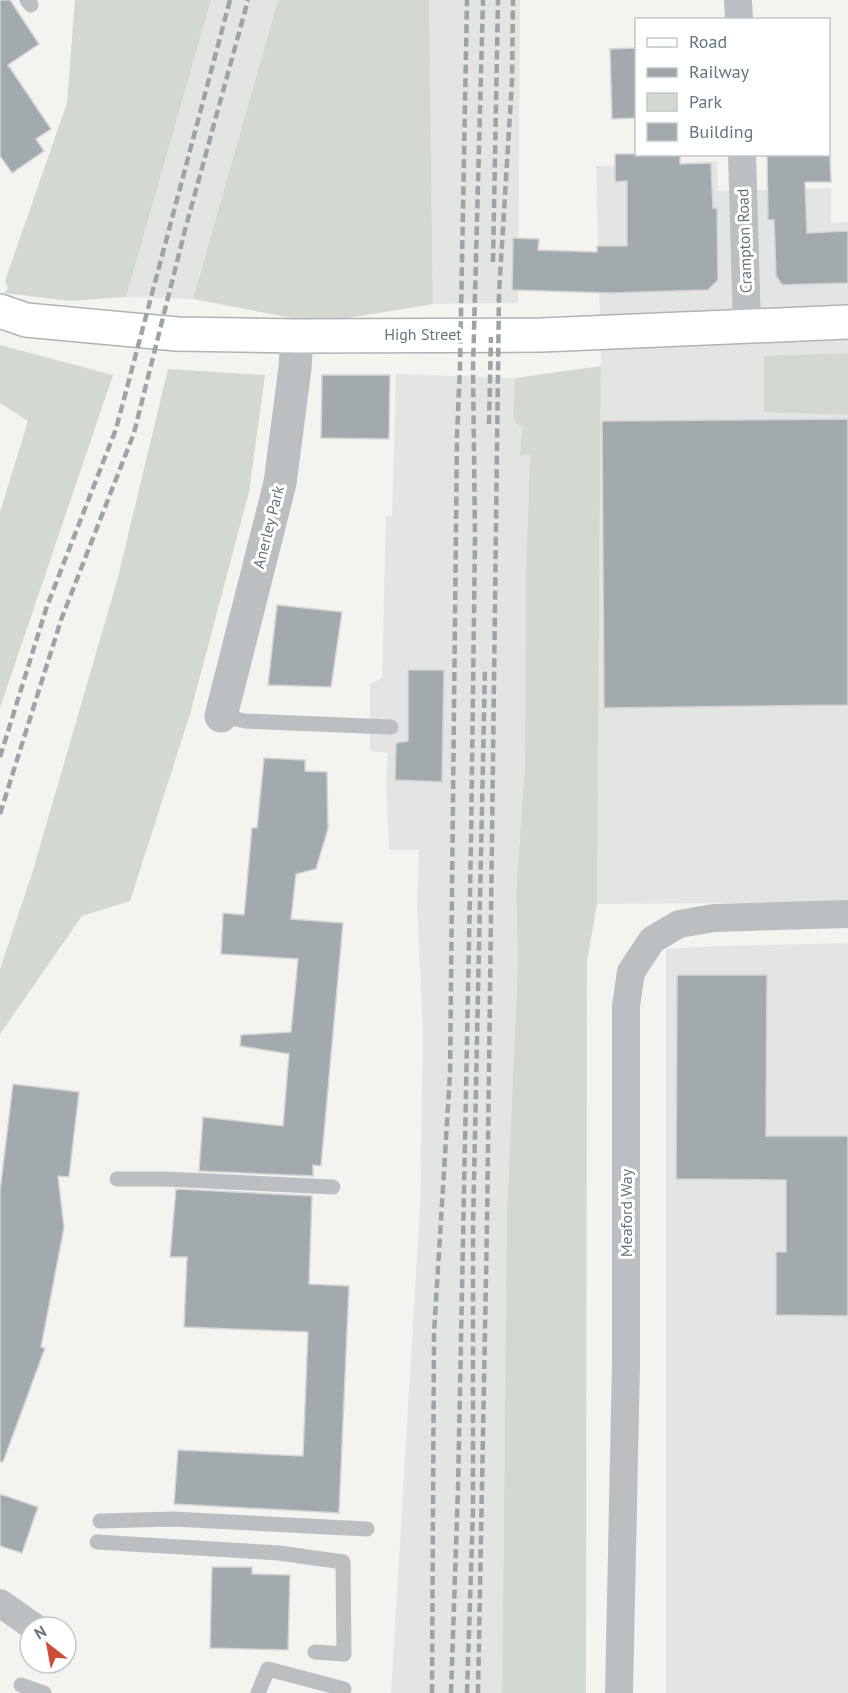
<svg xmlns="http://www.w3.org/2000/svg" width="848" height="1693" font-family="'PT Sans',sans-serif">
<rect width="100%" height="100%" fill="#f4f3f0"/>
<path fill="#e4e5e3" d="M 211,0 L 278,0 L 193,299 L 126,297 Z
M 429,0 L 520,0 L 518,303 L 433,304 Z
M 717,161 L 718,191 L 831,188 L 831,223 L 848,222 L 848,902 L 597,904 L 601,366 L 596,166 Z
M 396,374 L 515,378 L 513,417 L 522,425 L 520,456 L 530,454 L 526,568 L 525,763 L 516,893 L 518,962 L 507,1211 L 502,1693 L 391,1693 L 420,1208 L 423,1034 L 417,903 L 419,850 L 389,850 L 386,783 L 388,753 L 370,751 L 370,684 L 382,678 L 386,516 L 392,516 Z
M 848,943 L 848,1693 L 666,1693 L 666,949 L 714,946 Z"/>
<path fill="#d3d8d0" d="M 75,0 L 211,0 L 126,297 L 70,301 L 4,293 L 8,288 L 5,281 L 67,103 Z
M 278,0 L 429,0 L 433,304 L 318,323 L 193,299 Z
M 0,345 L 113,375 L 0,708 L 0,512 L 28,421 L 0,403 Z
M 848,353 L 848,415 L 764,412 L 764,356 Z
M 601,366 L 597,904 L 587,961 L 586,1693 L 502,1693 L 507,1211 L 518,962 L 516,893 L 525,763 L 526,568 L 530,454 L 520,456 L 522,426 L 517,424 L 513,417 L 515,378 Z
M 168,369 L 265,375 L 249,492 L 190,714 L 130,901 L 82,916 L 0,1034 L 0,969 L 31,877 L 117,581 Z"/>
<path fill="#a3aaae" stroke="#d5d5d3" stroke-width="1.5" d="M 0,0 L 10,0 L 39,44 L 8,65 L 51,129 L 36,139 L 44,151 L 12,173 L 0,156 Z
M 636,48 L 636,118 L 612,119 L 610,49 Z
M 615,154 L 680,154 L 680,164 L 711,163 L 713,208 L 717,208 L 718,280 L 708,290 L 611,293 L 512,290 L 513,238 L 539,239 L 538,250 L 597,252 L 597,246 L 627,246 L 627,181 L 615,182 Z
M 767,154 L 830,154 L 831,182 L 805,182 L 807,233 L 848,231 L 848,283 L 782,285 L 776,276 L 774,220 L 768,220 Z
M 322,375 L 390,375 L 389,439 L 321,438 Z
M 848,419 L 848,705 L 604,708 L 602,421 Z
M 277,605 L 342,612 L 331,687 L 268,685 Z
M 408,670 L 444,670 L 442,782 L 395,780 L 396,743 L 408,741 Z
M 264,758 L 305,760 L 305,771 L 327,772 L 328,829 L 316,869 L 296,874 L 291,919 L 343,923 L 321,1166 L 313,1165 L 313,1176 L 199,1171 L 203,1117 L 283,1126 L 289,1054 L 240,1046 L 241,1035 L 291,1032 L 298,959 L 221,954 L 223,913 L 244,915 L 252,828 L 257,828 Z
M 677,975 L 767,975 L 766,1136 L 848,1136 L 848,1316 L 776,1315 L 776,1252 L 786,1252 L 786,1180 L 676,1179 Z
M 13,1084 L 79,1092 L 69,1177 L 58,1176 L 64,1228 L 41,1347 L 45,1348 L 3,1462 L 0,1462 L 0,1191 Z
M 176,1189 L 312,1196 L 309,1284 L 349,1286 L 339,1513 L 174,1504 L 178,1450 L 303,1456 L 308,1332 L 184,1327 L 187,1257 L 170,1257 Z
M 0,1494 L 38,1507 L 22,1553 L 0,1546 Z
M 212,1567 L 252,1567 L 252,1574 L 290,1575 L 288,1650 L 210,1648 Z"/>
<g fill="none" stroke-linecap="round" stroke-linejoin="round">
<defs>
<path id="primary" d="M 0,311 L 26,320 L 177,334 L 297,336 L 541,335 L 848,322"/>
</defs>
<use href="#primary" stroke="#afb3b6" stroke-width="36"/>
<path stroke="#bbbfc1" stroke-width="15" d="M 27,0 L 31,5
M 221,716 L 245,721 L 391,727
M 117,1179 L 165,1179 L 333,1187
M 100,1521 L 173,1519 L 367,1529
M 97,1542 L 279,1553 L 343,1562 L 344,1654 L 315,1652
M 21,1685 L 44,1693
M 258,1693 L 268,1669 L 344,1689 L 343,1693"/>
<path stroke="#bbbfc1" stroke-width="28" d="M 738,0 L 739,20
M 742,154 L 747,327
M 0,1603 L 34,1627
M 619,1693 L 626,1363 L 626,1006 L 631,972 L 652,940 L 679,924 L 714,918 L 848,914"/>
<path stroke="#bbbfc1" stroke-width="33" d="M 221,716 L 280,483 L 295,368 L 297,336"/>
<use href="#primary" stroke="#fff" stroke-width="33"/>
<path stroke="#9da3a7" stroke-width="4.5" stroke-dasharray="9 4.5" stroke-linecap="butt" d="M 493,262 L 498,0
M 489,424 L 491,337
M 0,757 L 47,606 L 116,429 L 230,0
M 0,814 L 61,620 L 134,433 L 185,230 L 248,0
M 432,1693 L 434,1333 L 450,1074 L 457,435 L 460,366 L 467,0
M 451,1693 L 458,1489 L 471,843 L 475,537 L 473,368 L 483,0
M 467,1693 L 473,1510 L 473,1227 L 485,667
M 478,1693 L 487,1225 L 499,293 L 512,81 L 513,0"/>
</g>
<g text-anchor="middle" dominant-baseline="central" stroke-width="6" stroke-linejoin="round" paint-order="stroke">
<g font-size="16" fill="#66757d" stroke="#fff">
<text transform="translate(744 241) rotate(-92)">Crampton Road</text>
<text x="423" y="334">High Street</text>
<text transform="translate(268 527) rotate(-76)">Anerley Park</text>
<text transform="translate(626 1213) rotate(-90)">Meaford Way</text>
</g>
</g>
<rect x="635" y="18" width="195" height="138" fill="#ffffff" stroke="#c2c8cb" stroke-width="1.5"/>
<rect x="647" y="38" width="30" height="9" fill="#ffffff" stroke="#c2c8cb" stroke-width="1.5"/>
<text x="689" y="48" font-size="18" fill="#66757d">Road</text>
<rect x="647" y="68" width="30" height="9" fill="#9da3a7" stroke="#c2c8cb" stroke-width="1.5"/>
<text x="689" y="78" font-size="18" fill="#66757d">Railway</text>
<rect x="647" y="93" width="30" height="18" fill="#d3d8d0" stroke="#c2c8cb" stroke-width="1.5"/>
<text x="689" y="108" font-size="18" fill="#66757d">Park</text>
<rect x="647" y="123" width="30" height="18" fill="#a3aaae" stroke="#c2c8cb" stroke-width="1.5"/>
<text x="689" y="138" font-size="18" fill="#66757d">Building</text>
<g transform="translate(48 1645) rotate(329)"><circle r="28" fill="#ffffff" stroke="#c2c8cb" stroke-width="1.5"/>
<path d="M0-4.5L10 22L0 15L-10 22Z" fill="#cb4c38"/>
<text y="-9" font-size="16" font-weight="bold" text-anchor="middle" fill="#66757d">N</text>
</g>
</svg>
